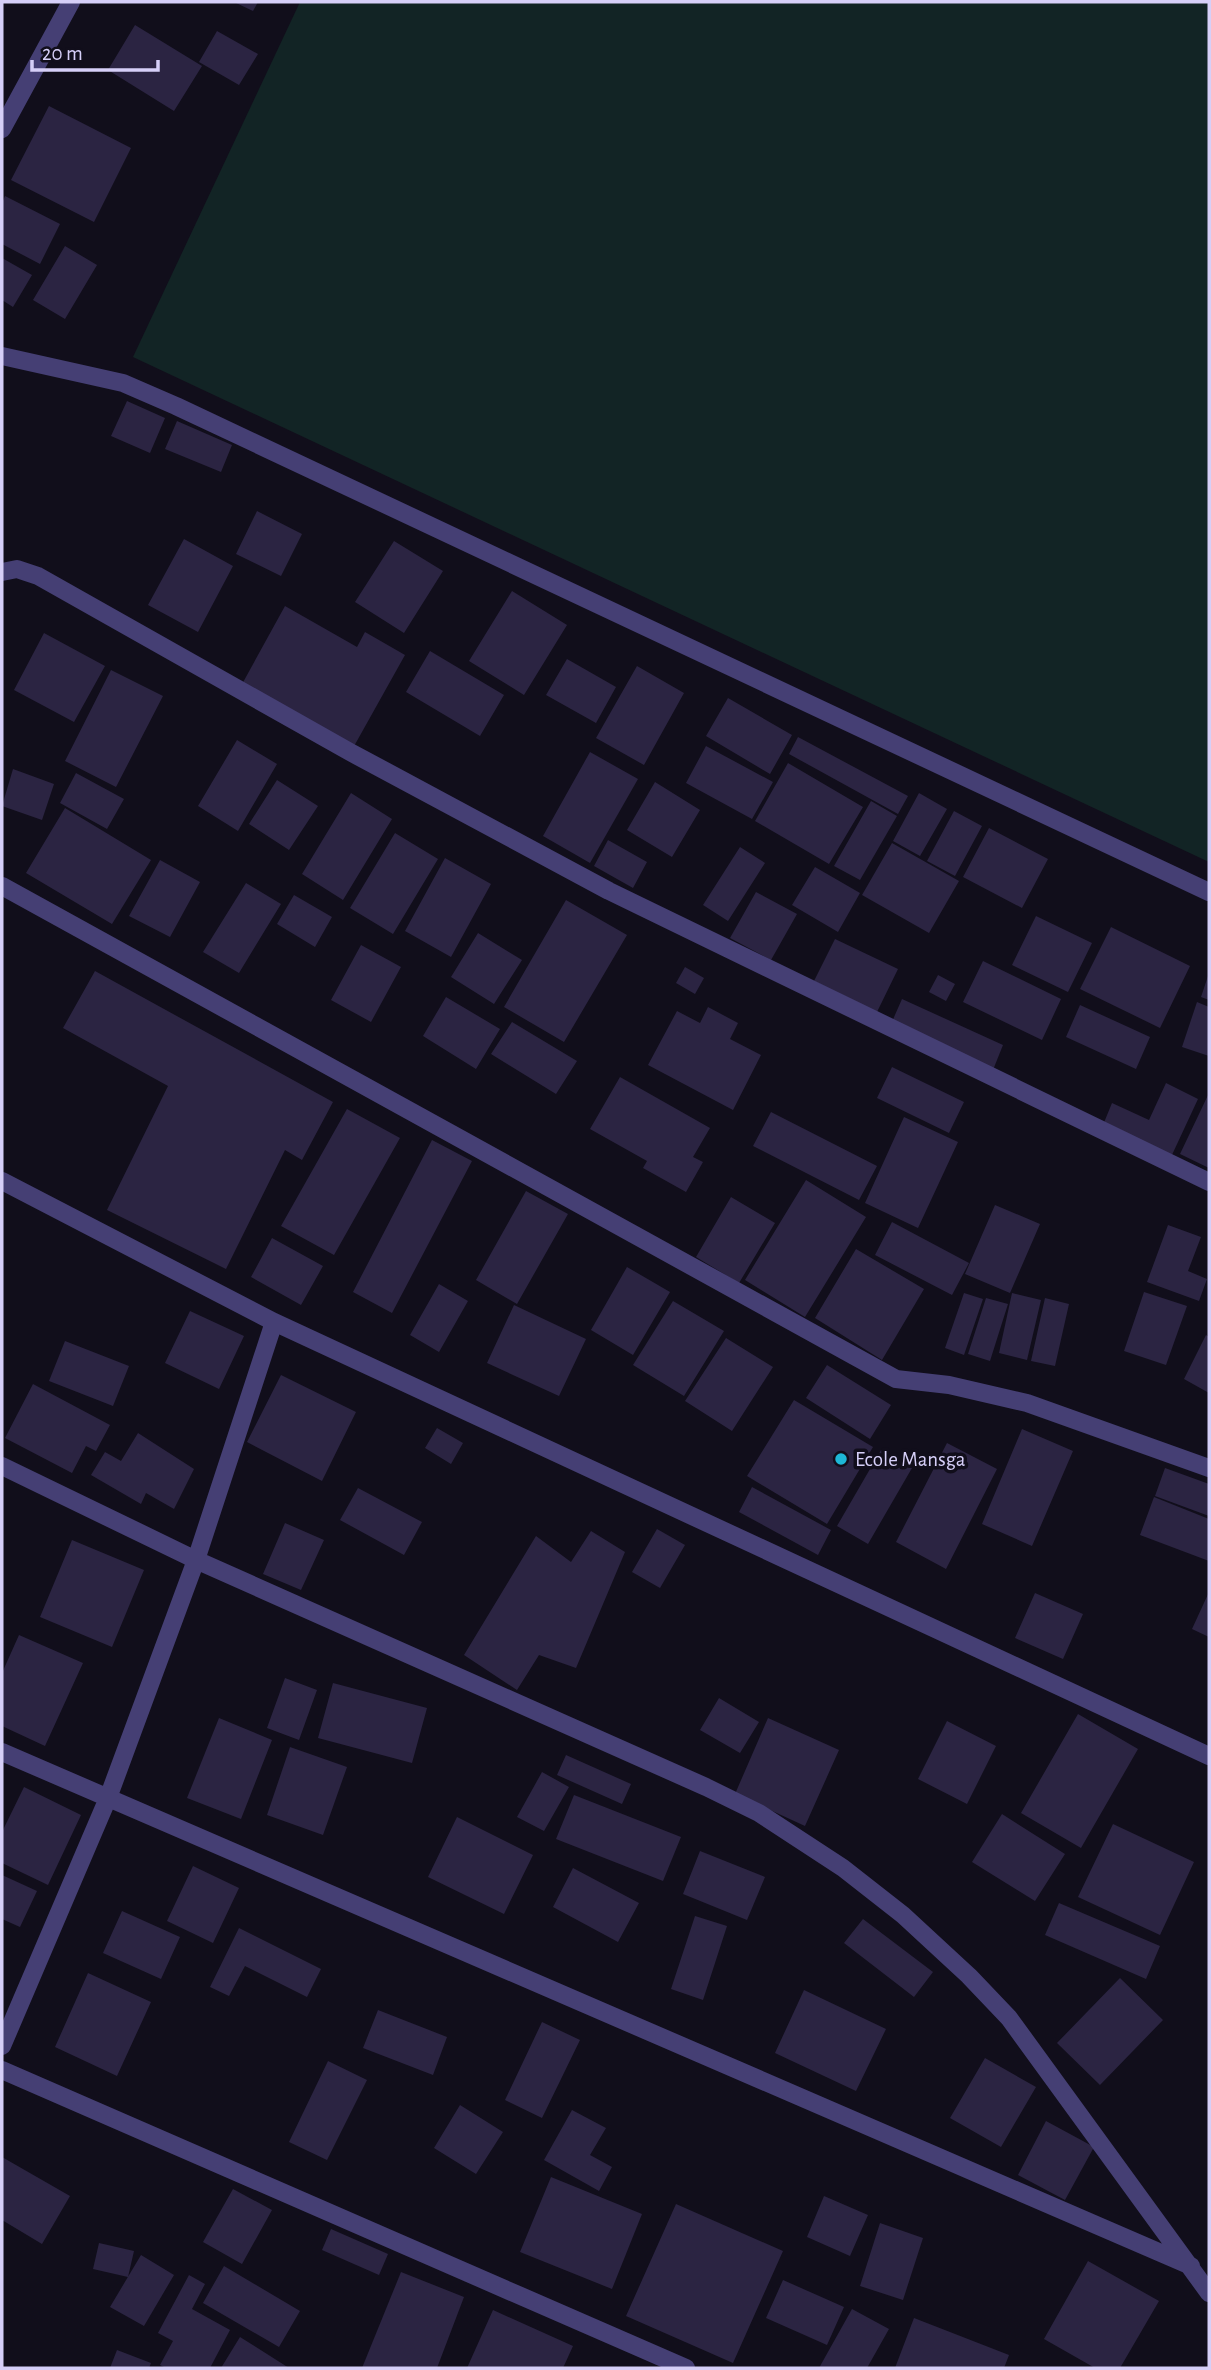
<svg xmlns="http://www.w3.org/2000/svg" width="1211" height="2370" font-family="'Alegreya Sans',sans-serif">
<rect width="100%" height="100%" fill="#110e1b"/>
<path fill="#122425" d="M 300,2 L 1209,2 L 1209,862 L 133,357 Z"/>
<path fill="#2b2442" d="M 234,2 L 258,2 L 253,11 Z
M 135,25 L 202,66 L 174,111 L 108,70 Z
M 217,31 L 258,54 L 239,85 L 199,62 Z
M 49,106 L 131,148 L 94,222 L 11,180 Z
M 5,196 L 60,224 L 40,264 L 2,244 L 2,203 Z
M 65,246 L 97,265 L 65,319 L 33,300 Z
M 2,258 L 32,275 L 13,307 L 2,300 Z
M 127,401 L 165,418 L 150,453 L 111,436 Z
M 177,421 L 232,445 L 221,472 L 165,449 Z
M 257,511 L 302,534 L 281,576 L 236,554 Z
M 184,539 L 233,566 L 198,632 L 148,605 Z
M 394,541 L 443,571 L 404,633 L 355,602 Z
M 512,591 L 567,625 L 524,695 L 469,661 Z
M 285,606 L 357,647 L 365,632 L 405,655 L 353,748 L 241,686 Z
M 44,633 L 105,666 L 74,722 L 14,690 Z
M 430,651 L 504,695 L 480,736 L 406,692 Z
M 567,659 L 616,687 L 596,723 L 546,695 Z
M 637,666 L 684,693 L 644,765 L 596,738 Z
M 111,670 L 163,696 L 116,787 L 65,761 Z
M 728,698 L 792,735 L 770,774 L 706,736 Z
M 798,737 L 908,796 L 898,814 L 789,754 Z
M 237,740 L 277,764 L 238,831 L 198,806 Z
M 706,746 L 773,782 L 752,819 L 686,783 Z
M 590,752 L 638,779 L 590,863 L 543,836 Z
M 788,763 L 863,807 L 829,864 L 755,821 Z
M 13,769 L 54,784 L 42,820 L 2,806 Z
M 76,773 L 124,799 L 107,829 L 60,803 Z
M 277,780 L 318,806 L 289,850 L 249,824 Z
M 655,782 L 700,810 L 672,857 L 627,830 Z
M 351,793 L 392,819 L 343,900 L 302,874 Z
M 919,793 L 947,809 L 920,856 L 893,841 Z
M 871,801 L 897,816 L 860,880 L 834,866 Z
M 65,808 L 151,860 L 112,924 L 26,873 Z
M 954,811 L 982,826 L 955,876 L 927,861 Z
M 989,828 L 1048,859 L 1022,908 L 963,877 Z
M 395,833 L 438,859 L 393,934 L 350,908 Z
M 608,840 L 647,862 L 633,888 L 594,866 Z
M 892,843 L 959,881 L 929,933 L 862,895 Z
M 740,847 L 765,863 L 728,921 L 703,905 Z
M 445,858 L 491,884 L 451,957 L 405,931 Z
M 160,860 L 200,882 L 170,937 L 129,916 Z
M 815,867 L 860,893 L 838,932 L 792,905 Z
M 246,883 L 281,904 L 239,973 L 203,952 Z
M 756,892 L 797,914 L 771,960 L 730,938 Z
M 294,895 L 332,917 L 315,947 L 277,924 Z
M 566,900 L 627,935 L 564,1042 L 504,1007 Z
M 1036,916 L 1092,943 L 1068,992 L 1012,965 Z
M 1111,927 L 1190,966 L 1160,1028 L 1080,989 Z
M 478,933 L 522,960 L 494,1004 L 451,977 Z
M 835,939 L 898,969 L 877,1012 L 814,981 Z
M 361,945 L 401,967 L 371,1022 L 331,1000 Z
M 983,961 L 1061,999 L 1042,1040 L 963,1002 Z
M 685,967 L 704,978 L 695,994 L 676,983 Z
M 95,971 L 333,1102 L 302,1160 L 285,1150 L 226,1269 L 107,1210 L 168,1086 L 63,1028 Z
M 1209,973 L 1209,1000 L 1201,997 Z
M 938,975 L 955,984 L 946,1001 L 929,992 Z
M 446,997 L 500,1029 L 476,1069 L 423,1036 Z
M 902,999 L 1003,1045 L 993,1070 L 891,1024 Z
M 1197,1002 L 1209,1007 L 1209,1056 L 1182,1047 Z
M 1080,1005 L 1150,1037 L 1136,1069 L 1066,1037 Z
M 708,1007 L 738,1023 L 730,1039 L 761,1055 L 733,1110 L 648,1065 L 677,1011 L 700,1023 Z
M 512,1022 L 577,1061 L 556,1094 L 491,1054 Z
M 892,1067 L 964,1102 L 949,1133 L 877,1098 Z
M 620,1077 L 710,1128 L 693,1157 L 703,1162 L 686,1192 L 643,1168 L 647,1161 L 590,1129 Z
M 1166,1083 L 1198,1099 L 1171,1157 L 1103,1125 L 1112,1103 L 1149,1120 Z
M 1209,1093 L 1209,1168 L 1180,1154 Z
M 347,1109 L 400,1138 L 334,1255 L 281,1226 Z
M 771,1112 L 877,1166 L 859,1200 L 753,1146 Z
M 904,1117 L 958,1142 L 918,1228 L 865,1203 Z
M 432,1140 L 472,1161 L 392,1313 L 353,1292 Z
M 806,1180 L 866,1217 L 805,1317 L 745,1280 Z
M 526,1191 L 568,1214 L 517,1304 L 476,1280 Z
M 731,1197 L 775,1223 L 739,1283 L 696,1257 Z
M 995,1205 L 1040,1224 L 1010,1293 L 965,1274 Z
M 892,1222 L 969,1263 L 952,1295 L 875,1255 Z
M 1168,1225 L 1201,1237 L 1188,1271 L 1207,1279 L 1199,1301 L 1147,1282 Z
M 272,1238 L 323,1266 L 301,1305 L 251,1277 Z
M 856,1249 L 924,1289 L 882,1360 L 815,1318 Z
M 627,1267 L 670,1292 L 633,1355 L 591,1330 Z
M 439,1284 L 468,1301 L 439,1352 L 410,1335 Z
M 1144,1292 L 1187,1306 L 1166,1365 L 1124,1351 Z
M 964,1293 L 983,1299 L 964,1355 L 945,1348 Z
M 1012,1293 L 1041,1300 L 1027,1360 L 999,1353 Z
M 986,1298 L 1008,1304 L 990,1361 L 968,1354 Z
M 1045,1298 L 1069,1304 L 1055,1366 L 1031,1361 Z
M 673,1301 L 724,1331 L 684,1396 L 633,1365 Z
M 514,1305 L 586,1339 L 559,1396 L 487,1363 Z
M 190,1311 L 244,1336 L 219,1389 L 165,1363 Z
M 1206,1335 L 1209,1337 L 1209,1393 L 1184,1379 Z
M 726,1338 L 773,1367 L 732,1431 L 685,1401 Z
M 65,1341 L 129,1366 L 113,1406 L 49,1381 Z
M 827,1365 L 891,1405 L 870,1439 L 806,1398 Z
M 281,1375 L 356,1412 L 322,1481 L 247,1442 Z
M 33,1384 L 110,1425 L 96,1451 L 86,1446 L 72,1473 L 5,1438 Z
M 794,1400 L 873,1447 L 827,1524 L 747,1476 Z
M 437,1428 L 463,1443 L 451,1464 L 425,1448 Z
M 1022,1429 L 1073,1451 L 1032,1546 L 982,1524 Z
M 138,1433 L 194,1469 L 174,1509 L 146,1493 L 141,1504 L 91,1475 L 105,1452 L 121,1461 Z
M 947,1443 L 997,1469 L 946,1569 L 896,1542 Z
M 881,1450 L 912,1468 L 868,1544 L 837,1526 Z
M 1165,1468 L 1209,1484 L 1209,1516 L 1155,1496 Z
M 752,1487 L 831,1530 L 818,1555 L 739,1512 Z
M 358,1488 L 422,1522 L 404,1555 L 340,1520 Z
M 1154,1497 L 1209,1519 L 1209,1561 L 1140,1535 Z
M 285,1523 L 324,1540 L 301,1590 L 263,1574 Z
M 657,1529 L 685,1545 L 660,1588 L 632,1572 Z
M 591,1531 L 625,1552 L 576,1668 L 539,1655 L 517,1690 L 464,1655 L 536,1536 L 571,1562 Z
M 72,1540 L 144,1570 L 112,1647 L 40,1617 Z
M 1209,1592 L 1209,1637 L 1192,1629 Z
M 1035,1593 L 1083,1614 L 1063,1659 L 1015,1638 Z
M 19,1635 L 83,1663 L 45,1746 L 2,1726 L 2,1673 Z
M 285,1678 L 317,1690 L 299,1740 L 267,1728 Z
M 333,1683 L 427,1708 L 412,1763 L 318,1738 Z
M 719,1698 L 759,1722 L 740,1753 L 700,1730 Z
M 1078,1714 L 1138,1749 L 1081,1848 L 1021,1813 Z
M 219,1718 L 272,1740 L 241,1819 L 187,1798 Z
M 768,1718 L 839,1750 L 805,1826 L 735,1794 Z
M 947,1721 L 996,1746 L 967,1804 L 918,1779 Z
M 290,1747 L 347,1767 L 323,1835 L 267,1815 Z
M 566,1755 L 631,1784 L 622,1804 L 557,1775 Z
M 542,1772 L 569,1787 L 544,1831 L 517,1817 Z
M 24,1787 L 81,1815 L 48,1885 L 2,1863 L 2,1832 Z
M 574,1795 L 681,1837 L 663,1881 L 556,1839 Z
M 1002,1814 L 1065,1854 L 1035,1901 L 972,1862 Z
M 457,1817 L 533,1855 L 504,1914 L 428,1877 Z
M 1113,1824 L 1194,1862 L 1160,1935 L 1078,1897 Z
M 700,1851 L 765,1877 L 747,1920 L 683,1894 Z
M 193,1866 L 239,1888 L 213,1943 L 167,1921 Z
M 573,1868 L 639,1903 L 618,1942 L 553,1907 Z
M 2,1875 L 37,1891 L 20,1927 L 2,1919 Z
M 1059,1903 L 1160,1946 L 1146,1979 L 1045,1935 Z
M 122,1911 L 180,1937 L 161,1979 L 103,1953 Z
M 695,1916 L 727,1926 L 703,2000 L 671,1989 Z
M 863,1919 L 933,1972 L 914,1997 L 844,1943 Z
M 239,1928 L 321,1969 L 307,1997 L 245,1966 L 229,1996 L 210,1987 Z
M 88,1973 L 151,2002 L 117,2076 L 55,2047 Z
M 1120,1978 L 1163,2020 L 1100,2085 L 1057,2043 Z
M 804,1990 L 886,2029 L 856,2091 L 775,2053 Z
M 378,2010 L 447,2037 L 433,2075 L 363,2048 Z
M 542,2022 L 580,2040 L 542,2118 L 505,2100 Z
M 985,2058 L 1036,2087 L 1001,2147 L 950,2118 Z
M 328,2061 L 367,2080 L 327,2160 L 289,2142 Z
M 460,2105 L 503,2132 L 476,2174 L 434,2148 Z
M 572,2110 L 606,2128 L 590,2155 L 612,2167 L 599,2191 L 544,2160 Z
M 1046,2121 L 1094,2147 L 1065,2200 L 1018,2175 Z
M 2,2157 L 70,2196 L 42,2244 L 2,2220 Z
M 551,2177 L 642,2214 L 612,2289 L 520,2252 Z
M 233,2189 L 272,2210 L 242,2264 L 203,2242 Z
M 824,2196 L 868,2215 L 850,2256 L 807,2237 Z
M 676,2204 L 783,2251 L 733,2363 L 626,2316 Z
M 880,2223 L 923,2238 L 903,2300 L 860,2286 Z
M 331,2229 L 388,2254 L 379,2275 L 322,2250 Z
M 99,2243 L 134,2251 L 128,2277 L 93,2269 Z
M 141,2255 L 174,2275 L 144,2326 L 110,2307 Z
M 1088,2261 L 1159,2301 L 1120,2368 L 1095,2368 L 1044,2339 Z
M 224,2266 L 300,2311 L 279,2347 L 203,2303 Z
M 401,2272 L 464,2297 L 437,2368 L 362,2368 Z
M 189,2275 L 205,2284 L 192,2309 L 230,2330 L 210,2368 L 166,2368 L 160,2365 L 173,2341 L 158,2333 Z
M 783,2280 L 844,2307 L 827,2345 L 766,2318 Z
M 852,2309 L 889,2329 L 867,2368 L 819,2368 Z
M 493,2310 L 573,2346 L 563,2368 L 467,2368 Z
M 914,2318 L 1009,2355 L 1004,2368 L 895,2368 Z
M 240,2337 L 289,2368 L 221,2368 Z
M 117,2350 L 151,2363 L 149,2368 L 110,2368 Z"/>
<g fill="none" stroke-linecap="round" stroke-linejoin="round">
<path stroke="#453f74" stroke-width="18" d="M 2,129 L 71,2
M 2,356 L 123,383 L 176,406 L 1209,892
M 2,572 L 17,569 L 38,576 L 350,752 L 609,891 L 1209,1182
M 2,886 L 896,1379 L 949,1385 L 1027,1403 L 1209,1468
M 2,1181 L 274,1322 L 1209,1756
M 2,1466 L 196,1560 L 706,1787 L 759,1813 L 843,1868 L 903,1915 L 969,1976 L 1009,2018 L 1209,2293
M 2,1752 L 1191,2266
M 2,2046 L 108,1798 L 196,1560 L 274,1322
M 2,2070 L 686,2368"/>
</g>
<circle fill="#1eb7d6" stroke="#110e1b" stroke-width="2.5" cx="841" cy="1459" r="7"/>
<g text-anchor="middle" dominant-baseline="central" stroke-width="7" stroke-linejoin="round" paint-order="stroke">
<g font-size="21" fill="#d6cff8" stroke="#110e1b" text-anchor="start">
<text x="855" y="1459">Ecole Mansga</text>
</g>
</g>
<rect width="1211" height="2370" fill="none" stroke="#d6cff8" stroke-width="7"/>
<path d="M32 60v10h126v-10" fill="none" stroke="#d6cff8" stroke-width="3.5"/>
<text x="42" y="60" font-size="21" fill="#d6cff8" stroke="#110e1b" stroke-width="5" paint-order="stroke">20 m</text>
</svg>
